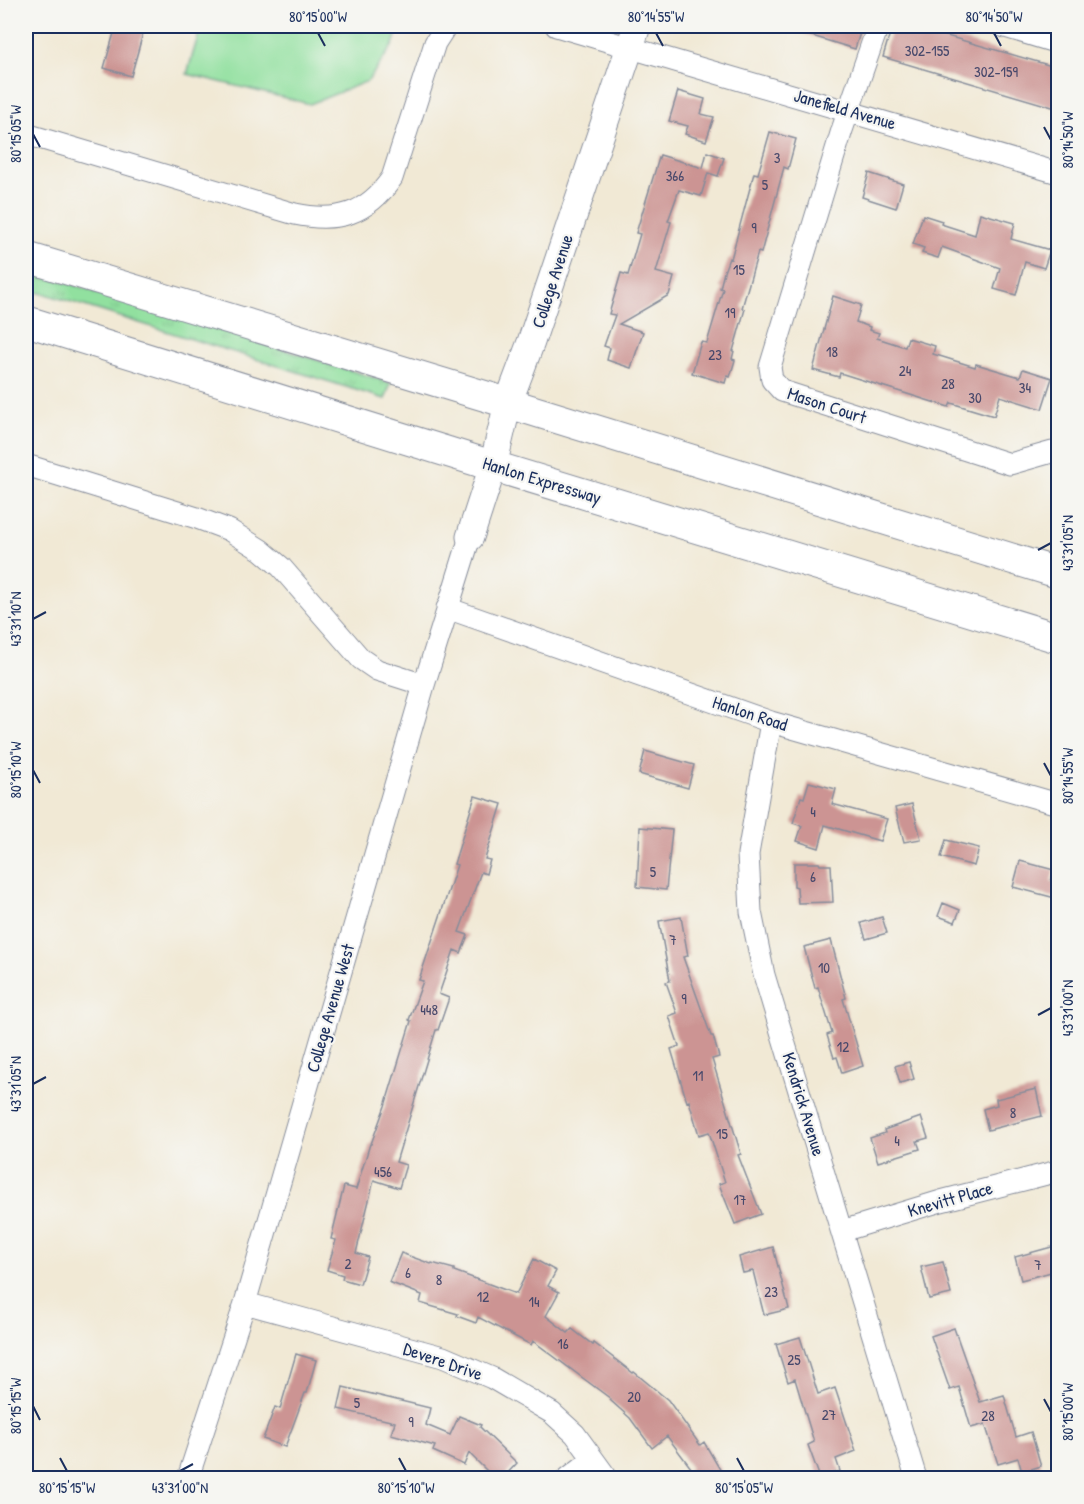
<svg xmlns="http://www.w3.org/2000/svg" width="1084" height="1504" font-family="'Patrick Hand',sans-serif">
<defs>
<pattern id="grass-tufts" width="24" height="20" patternUnits="userSpaceOnUse" patternTransform="scale(1.5)"><rect width="24" height="20" fill="#91e09f"/><path d="M3 7l-1-3M5 7V3M7 7l1-3M15 17l-1-3M17 17v-4M19 17l1-3" fill="none" stroke="#7cc08b"/></pattern>
</defs>
<rect width="100%" height="100%" fill="#f6f6f2"/>
<filter id="ink" filterUnits="userSpaceOnUse"><feTurbulence type="fractalNoise" baseFrequency=".0167" numOctaves="2"/><feDisplacementMap in="SourceGraphic" scale="12" xChannelSelector="R" yChannelSelector="G"/><feConvolveMatrix kernelMatrix="1 2 1 2 8 2 1 2 1" color-interpolation-filters="sRGB"/></filter>
<filter id="wash" filterUnits="userSpaceOnUse"><feTurbulence type="fractalNoise" baseFrequency=".008" numOctaves="4" result="noise"/><feDisplacementMap in="SourceGraphic" scale="24" xChannelSelector="R" yChannelSelector="G"/><feGaussianBlur stdDeviation="1.35" result="paint"/><feColorMatrix in="noise" values="0 0 0 0 0 0 0 0 0 0 0 0 0 0 0 0 0 1.4 0 .05"/><feComposite in="paint" operator="in"/></filter>
<g filter="url(#wash)">
<rect width="100%" height="100%" fill="#f1e9d5"/>
<path fill="url(#grass-tufts)" stroke="#56887e" stroke-width="1.5" d="M 26,270 L 391,383 L 385,399 L 49,295 L 26,290 Z"/>
<path fill="#91e09f" stroke="#56887e" stroke-width="1.5" d="M 201,26 L 399,26 L 393,45 L 368,81 L 310,104 L 187,74 Z"/>
<g id="blocks">
<path fill="#cc9493" d="M 116,26 L 145,26 L 131,76 L 104,68 Z
M 789,26 L 862,26 L 855,49 L 789,29 Z
M 892,26 L 912,26 L 1059,68 L 1059,109 L 883,57 Z
M 678,91 L 705,99 L 701,114 L 714,117 L 706,141 L 685,134 L 688,126 L 669,121 Z
M 770,132 L 796,139 L 788,169 L 784,167 L 761,253 L 758,252 L 742,308 L 745,309 L 733,351 L 734,351 L 732,359 L 735,360 L 730,377 L 727,376 L 725,383 L 692,373 L 701,342 L 707,343 L 723,289 L 720,288 L 724,272 L 729,258 L 731,259 L 754,173 L 758,174 Z
M 707,152 L 724,158 L 718,176 L 708,173 L 701,196 L 679,190 L 668,221 L 671,222 L 656,272 L 674,277 L 669,295 L 619,324 L 643,332 L 631,368 L 607,360 L 610,348 L 604,346 L 615,315 L 609,314 L 621,273 L 628,275 L 640,234 L 636,233 L 660,155 L 703,168 Z
M 869,173 L 903,184 L 896,208 L 862,197 Z
M 980,213 L 1015,223 L 1011,239 L 1050,250 L 1044,268 L 1025,262 L 1016,295 L 994,289 L 1000,268 L 942,247 L 938,258 L 922,253 L 924,248 L 913,244 L 923,215 L 942,221 L 941,224 L 975,235 Z
M 833,296 L 861,305 L 856,322 L 870,327 L 869,330 L 879,333 L 877,338 L 905,347 L 908,338 L 935,346 L 933,354 L 975,367 L 976,364 L 1020,377 L 1023,369 L 1052,378 L 1042,409 L 1000,396 L 994,416 L 951,403 L 949,407 L 840,373 L 839,377 L 813,370 Z
M 645,751 L 694,765 L 688,788 L 639,774 Z
M 809,782 L 836,789 L 832,804 L 887,819 L 880,841 L 825,825 L 819,848 L 797,841 L 802,826 L 793,823 L 801,797 L 804,798 Z
M 475,796 L 502,804 L 485,859 L 490,860 L 486,874 L 481,872 L 459,932 L 468,935 L 461,953 L 454,950 L 439,994 L 449,998 L 438,1030 L 436,1030 L 396,1162 L 406,1165 L 399,1188 L 374,1180 L 356,1253 L 368,1257 L 360,1284 L 342,1279 L 343,1275 L 327,1270 L 336,1240 L 331,1239 L 344,1186 L 356,1189 L 370,1144 L 371,1144 L 385,1106 L 411,1021 L 409,1020 L 423,981 L 419,980 L 457,865 L 454,864 Z
M 912,804 L 921,839 L 904,842 L 895,808 Z
M 640,827 L 672,830 L 666,890 L 637,887 Z
M 946,840 L 979,848 L 974,866 L 941,857 Z
M 1020,861 L 1054,870 L 1051,881 L 1059,883 L 1059,899 L 1013,887 Z
M 794,863 L 819,863 L 820,865 L 831,865 L 833,902 L 798,903 L 797,887 L 794,886 Z
M 943,903 L 960,910 L 955,922 L 938,916 Z
M 681,917 L 688,956 L 683,957 L 711,1036 L 713,1036 L 719,1057 L 712,1059 L 741,1154 L 738,1155 L 761,1214 L 735,1224 L 719,1184 L 725,1182 L 709,1132 L 699,1135 L 689,1101 L 687,1102 L 671,1049 L 679,1046 L 669,1016 L 677,1013 L 666,982 L 670,981 L 659,921 Z
M 882,917 L 887,933 L 866,939 L 861,923 Z
M 831,940 L 846,998 L 843,999 L 863,1066 L 842,1073 L 837,1057 L 834,1058 L 827,1035 L 832,1033 L 818,987 L 815,988 L 804,947 Z
M 909,1062 L 914,1079 L 900,1083 L 895,1066 Z
M 1036,1089 L 1042,1116 L 988,1130 L 983,1109 L 997,1105 L 996,1099 Z
M 921,1117 L 928,1138 L 917,1141 L 920,1149 L 878,1162 L 870,1138 L 885,1133 L 884,1130 Z
M 1059,1245 L 1059,1270 L 1021,1280 L 1015,1257 Z
M 773,1247 L 789,1309 L 764,1315 L 753,1271 L 743,1273 L 739,1257 Z
M 401,1253 L 431,1264 L 432,1263 L 454,1269 L 454,1271 L 516,1294 L 534,1259 L 556,1271 L 548,1286 L 559,1292 L 546,1316 L 568,1333 L 572,1329 L 593,1345 L 594,1343 L 633,1373 L 634,1372 L 668,1400 L 700,1445 L 704,1442 L 722,1473 L 713,1479 L 672,1479 L 691,1468 L 667,1436 L 652,1448 L 630,1418 L 610,1400 L 611,1399 L 533,1341 L 531,1345 L 478,1317 L 476,1323 L 457,1316 L 458,1314 L 420,1303 L 422,1295 L 389,1282 Z
M 943,1262 L 951,1294 L 929,1299 L 921,1267 Z
M 954,1328 L 980,1402 L 1004,1395 L 1016,1437 L 1031,1432 L 1041,1466 L 1022,1472 L 1018,1458 L 998,1464 L 985,1424 L 971,1428 L 959,1387 L 950,1390 L 931,1336 Z
M 800,1337 L 818,1394 L 835,1388 L 856,1451 L 836,1459 L 840,1471 L 820,1478 L 808,1445 L 814,1442 L 795,1379 L 788,1382 L 776,1344 Z
M 296,1354 L 316,1360 L 307,1393 L 305,1393 L 285,1447 L 263,1439 L 275,1407 L 280,1409 Z
M 343,1387 L 430,1408 L 426,1425 L 450,1435 L 459,1416 L 481,1425 L 480,1427 L 517,1463 L 502,1479 L 495,1479 L 469,1453 L 464,1465 L 433,1451 L 435,1446 L 391,1434 L 395,1422 L 338,1409 Z"/>
</g>
</g>
<g filter="url(#ink)">
<use href="#blocks" fill-opacity="0" stroke="#868c9a" stroke-width="1.5"/>
<g fill="none" stroke-linecap="round" stroke-linejoin="round">
<defs>
<path id="minor" d="M 556,26 L 1058,173
M 878,26 L 842,130 L 770,367 L 772,380 L 782,391 L 1010,464 L 1052,452
M 1002,26 L 1058,43
M 26,134 L 295,214 C 338,223 367,214 392,178 L 435,43 L 446,26
M 26,465 L 197,518 L 229,530 L 261,550 L 281,567 L 361,659 L 377,670 L 424,685
M 447,608 L 771,722 L 1058,804
M 771,722 L 748,854 L 751,912 L 764,975 L 916,1478
M 842,1231 L 941,1201 L 1058,1171
M 245,1303 L 443,1357 L 492,1378 L 552,1413 L 575,1434 L 607,1478
M 188,1478 L 245,1303 L 424,685 L 470,537
M 568,1478 L 593,1459"/>
<path id="major" d="M 470,537 L 493,466 L 508,403 L 531,342 L 637,26"/>
<path id="highway" d="M 26,257 L 508,403 L 1058,573
M 26,321 L 493,466 L 1058,638"/>
</defs>
<use href="#minor" stroke="#868c9a" stroke-width="23"/>
<use href="#major" stroke="#868c9a" stroke-width="29"/>
<use href="#highway" stroke="#868c9a" stroke-width="32"/>
<use href="#minor" stroke="#fff" stroke-width="21"/>
<use href="#major" stroke="#fff" stroke-width="27"/>
<use href="#highway" stroke="#fff" stroke-width="30"/>
</g>
</g>
<path fill="none" stroke="#1b2f5e" stroke-width="2" d="M 318,33 L 325,46M 656,33 L 663,46M 994,33 L 1001,46M 1044,127 L 1051,140M 33,134 L 40,147M 1038,550 L 1051,543M 33,619 L 46,612M 1044,763 L 1051,776M 33,770 L 40,783M 1038,1015 L 1051,1008M 33,1084 L 46,1077M 1044,1399 L 1051,1412M 33,1406 L 40,1420M 60,1458 L 67,1471M 399,1458 L 406,1471M 737,1458 L 744,1471M 180,1471 L 193,1464"/>
<g text-anchor="middle" dominant-baseline="central" stroke-width="4.5" stroke-linejoin="round" paint-order="stroke">
<g font-size="15" fill="#47486b">
<text x="927" y="50">302-155</text>
<text x="996" y="71">302-159</text>
<text x="777" y="157">3</text>
<text x="675" y="175">366</text>
<text x="765" y="184">5</text>
<text x="754" y="227">9</text>
<text x="739" y="269">15</text>
<text x="730" y="312">19</text>
<text x="832" y="351">18</text>
<text x="715" y="354">23</text>
<text x="905" y="370">24</text>
<text x="948" y="383">28</text>
<text x="1025" y="387">34</text>
<text x="975" y="397">30</text>
<text x="813" y="811">4</text>
<text x="653" y="871">5</text>
<text x="813" y="876">6</text>
<text x="673" y="939">7</text>
<text x="824" y="967">10</text>
<text x="684" y="998">9</text>
<text x="429" y="1009">448</text>
<text x="843" y="1046">12</text>
<text x="698" y="1075">11</text>
<text x="1013" y="1112">8</text>
<text x="722" y="1133">15</text>
<text x="897" y="1140">4</text>
<text x="383" y="1171">456</text>
<text x="740" y="1199">17</text>
<text x="348" y="1263">2</text>
<text x="1038" y="1264">7</text>
<text x="408" y="1272">6</text>
<text x="439" y="1279">8</text>
<text x="771" y="1291">23</text>
<text x="483" y="1296">12</text>
<text x="534" y="1301">14</text>
<text x="563" y="1343">16</text>
<text x="794" y="1359">25</text>
<text x="634" y="1396">20</text>
<text x="357" y="1402">5</text>
<text x="829" y="1414">27</text>
<text x="988" y="1415">28</text>
<text x="411" y="1421">9</text>
</g>
<g font-size="18" fill="#1b2f5e" stroke="#f6f6f2">
<text transform="translate(845 109) rotate(16)">Janefield Avenue</text>
<text transform="translate(552 281) rotate(-72)">College Avenue</text>
<text transform="translate(827 405) rotate(18)">Mason Court</text>
<text transform="translate(542 480) rotate(17)">Hanlon Expressway</text>
<text transform="translate(750 713) rotate(18)">Hanlon Road</text>
<text transform="translate(330 1008) rotate(-74)">College Avenue West</text>
<text transform="translate(804 1104) rotate(73)">Kendrick Avenue</text>
<text transform="translate(950 1199) rotate(-16)">Knevitt Place</text>
<text transform="translate(443 1361) rotate(19)">Devere Drive</text>
</g>
</g>
<rect width="1084" height="1504" fill="none" stroke="#f6f6f2" stroke-width="66"/>
<rect x="33" y="33" width="1018" height="1438" fill="none" stroke="#1b2f5e" stroke-width="2"/>
<g font-size="15" text-anchor="middle" fill="#1b2f5e">
<text x="318" y="22">80°15'00"W</text>
<text x="656" y="22">80°14'55"W</text>
<text x="994" y="22">80°14'50"W</text>
<text transform="translate(16 134) rotate(-90)" y="5">80°15'05"W</text>
<text transform="translate(1068 140) rotate(-90)" y="5">80°14'50"W</text>
<text transform="translate(1068 543) rotate(-90)" y="5">43°31'05"N</text>
<text transform="translate(16 619) rotate(-90)" y="5">43°31'10"N</text>
<text transform="translate(16 770) rotate(-90)" y="5">80°15'10"W</text>
<text transform="translate(1068 776) rotate(-90)" y="5">80°14'55"W</text>
<text transform="translate(1068 1008) rotate(-90)" y="5">43°31'00"N</text>
<text transform="translate(16 1084) rotate(-90)" y="5">43°31'05"N</text>
<text transform="translate(16 1406) rotate(-90)" y="5">80°15'15"W</text>
<text transform="translate(1068 1412) rotate(-90)" y="5">80°15'00"W</text>
<text x="67" y="1493">80°15'15"W</text>
<text x="180" y="1493">43°31'00"N</text>
<text x="406" y="1493">80°15'10"W</text>
<text x="744" y="1493">80°15'05"W</text>
</g>
</svg>
